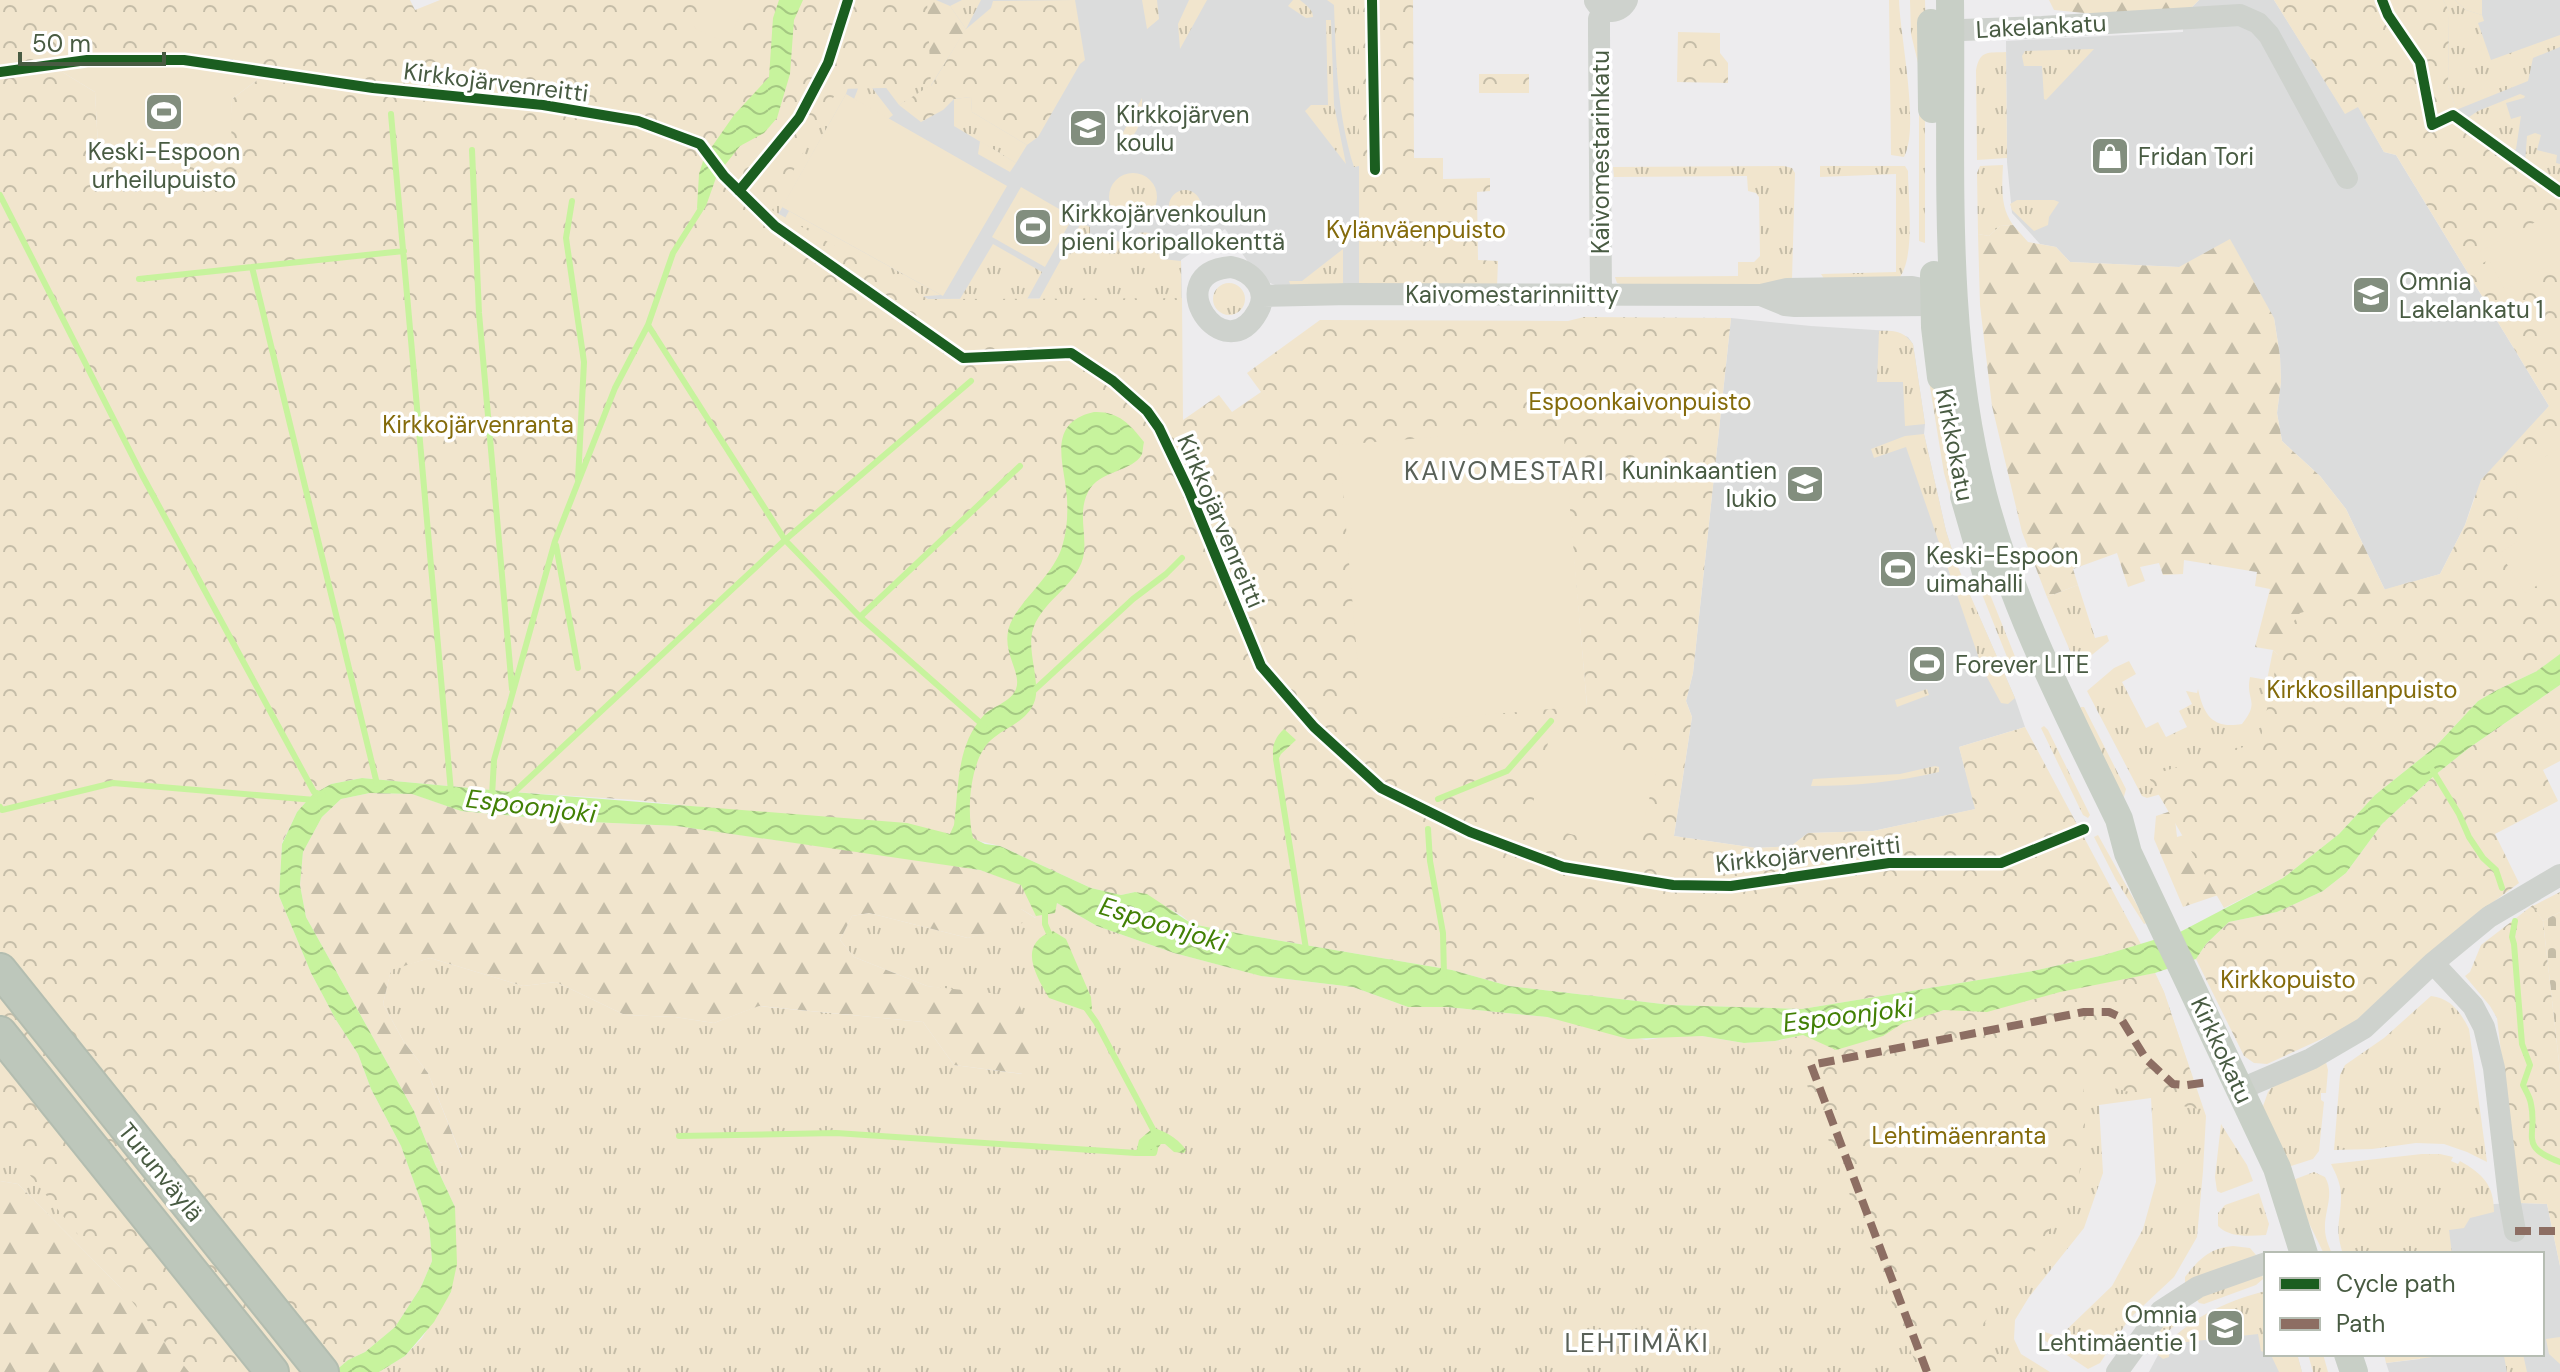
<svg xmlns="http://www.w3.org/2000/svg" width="2560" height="1372" font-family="'DM Sans',sans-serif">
<defs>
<pattern id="grass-tufts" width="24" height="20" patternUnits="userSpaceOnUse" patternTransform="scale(2)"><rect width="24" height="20" fill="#f1e5cd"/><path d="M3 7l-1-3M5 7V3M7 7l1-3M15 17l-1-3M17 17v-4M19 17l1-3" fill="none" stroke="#c5bda8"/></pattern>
<pattern id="forest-firs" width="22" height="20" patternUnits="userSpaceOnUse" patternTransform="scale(2)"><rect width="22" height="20" fill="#f1e5cd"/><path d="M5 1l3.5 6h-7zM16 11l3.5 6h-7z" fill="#c5bda8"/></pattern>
<pattern id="cemetery-stones" width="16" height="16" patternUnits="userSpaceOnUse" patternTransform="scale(2)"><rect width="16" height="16" fill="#f1e5cd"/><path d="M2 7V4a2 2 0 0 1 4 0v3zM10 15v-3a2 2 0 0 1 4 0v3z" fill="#c5bda8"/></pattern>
<pattern id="park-crowns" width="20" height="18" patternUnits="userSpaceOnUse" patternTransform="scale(2)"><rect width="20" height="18" fill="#f1e5cd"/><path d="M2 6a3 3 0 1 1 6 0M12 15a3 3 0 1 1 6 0" fill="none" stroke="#c5bda8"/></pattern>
<pattern id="water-waves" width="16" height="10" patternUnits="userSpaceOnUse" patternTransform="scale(2)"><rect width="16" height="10" fill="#c7f39d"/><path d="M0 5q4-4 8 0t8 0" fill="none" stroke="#a4c882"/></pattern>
</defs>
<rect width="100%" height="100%" fill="#edecee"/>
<path fill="#dbdcdc" d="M 927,0 L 1359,0 L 1359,289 L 1280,287 L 1270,283 L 1253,269 L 1225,229 L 1181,260 L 1182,298 L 928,299 L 771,210 L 838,89 Z
M 2199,0 L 2274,0 L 2345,113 L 2358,106 L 2384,152 L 2396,155 L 2549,406 L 2474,498 L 2465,525 L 2440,574 L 2385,590 L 2346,509 L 2320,476 L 2282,441 L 2277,413 L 2281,382 L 2280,356 L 2274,318 L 2179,267 L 2070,262 L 2056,247 L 2040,244 L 2012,213 L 2007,162 L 2006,41 L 2183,32 L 2184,12 L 2187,12 Z
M 2443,0 L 2560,0 L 2560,185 L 2525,163 L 2456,110 L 2448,85 Z
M 1731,318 L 1811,326 L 1891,331 L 1908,337 L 1913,344 L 1925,424 L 1924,434 L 1946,531 L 1957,566 L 2015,698 L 2025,727 L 1959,747 L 1976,809 L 1873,831 L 1808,833 L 1792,846 L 1756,848 L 1674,836 L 1692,717 L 1686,701 L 1693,673 Z
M 2519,1203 L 2547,1204 L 2560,1266 L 2560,1372 L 2389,1372 L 2386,1363 L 2420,1359 L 2420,1354 L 2542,1354 L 2542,1254 L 2425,1254 L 2422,1227 L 2494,1204 Z
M 2266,1291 L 2266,1354 L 2297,1354 L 2302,1372 L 2149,1372 L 2158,1355 L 2172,1338 L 2197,1319 L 2235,1301 Z"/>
<path fill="url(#grass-tufts)" d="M 962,0 L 981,0 L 966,29 L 950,6 Z
M 1142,0 L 1157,0 L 1159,19 L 1147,29 Z
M 1189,0 L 1207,0 L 1180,49 L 1178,24 Z
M 1293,0 L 1300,0 C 1306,5 1313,10 1313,17 L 1306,18 L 1288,6 Z
M 1327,0 L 1359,0 L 1359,166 L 1354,167 C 1337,113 1336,61 1334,5 Z
M 1889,0 L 1899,0 C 1900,37 1920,127 1904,157 L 1891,155 Z
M 1910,0 L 1925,0 L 1927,65 L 1918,63 L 1911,34 Z
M 2443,0 L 2455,0 L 2466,10 L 2482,15 L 2484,21 L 2478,23 L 2491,60 L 2560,35 L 2560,47 L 2533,58 L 2528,81 L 2456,110 L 2448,85 L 2449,11 Z
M 1326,20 L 1331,20 L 1334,105 L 1346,164 L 1305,111 L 1311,105 L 1328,105 Z
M 2094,49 L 2046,100 L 2044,99 L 2042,66 L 2024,66 L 2022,56 L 2025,51 Z
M 2006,52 L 2007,158 L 1977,160 L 1976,70 C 1980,50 1987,53 2006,52 Z
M 872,69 L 930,87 L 899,105 Z
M 827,78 L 851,78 L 846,94 L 779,213 L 773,217 L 754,180 Z
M 869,84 L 893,115 L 888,119 L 854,99 L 859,86 Z
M 1919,86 L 1925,88 L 1925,243 L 1919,241 Z
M 2520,94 L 2525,96 L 2524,98 L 2506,103 L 2511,119 L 2521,116 L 2516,149 L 2512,151 L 2507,150 L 2470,122 L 2469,117 L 2478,111 Z
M 971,97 L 972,112 L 1027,145 L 1016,163 L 954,126 L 954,99 Z
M 1142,98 C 1143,121 1138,140 1114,149 Z
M 2535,133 L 2541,135 L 2537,150 L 2557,155 L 2556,163 L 2560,164 L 2560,185 L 2525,163 L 2527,136 Z
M 2003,165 C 2002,186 2000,207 2013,225 L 2000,226 L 1989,236 L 1978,234 L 1977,173 L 1980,166 Z
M 1784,166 L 1792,168 L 1795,173 L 1792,279 L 1790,284 L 1627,286 L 1617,283 L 1615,277 L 1738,276 L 1738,262 L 1754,262 L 1760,256 L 1759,197 L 1756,193 L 1748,191 L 1747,176 L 1614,177 L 1613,167 Z
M 1820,166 L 1905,166 L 1908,171 C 1908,197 1916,261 1898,279 L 1825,280 L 1821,274 L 1896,272 L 1896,174 L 1820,177 Z
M1109 197a24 24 0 1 1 48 0a24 24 0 1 1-48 0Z
M1169 206a16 16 0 1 1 32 0a16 16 0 1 1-32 0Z
M 2017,200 L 2054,200 L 2059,202 L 2049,217 L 2048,225 L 2034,231 L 2012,210 L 2010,204 Z
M 789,211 L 941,295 L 886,299 L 783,222 Z
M 1081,223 L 1090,227 L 1090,235 L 1094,240 L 1100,242 L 1108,236 L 1127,246 L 1139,233 C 1156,230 1166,242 1162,259 L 1181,261 L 1182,341 L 1014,345 Z
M 993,244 L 1042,272 L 999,350 L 927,329 L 944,299 L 960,299 Z
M 1343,249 L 1343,283 L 1340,289 L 1292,290 L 1289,281 L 1302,281 Z
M1213 299a16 16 0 1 1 32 0a16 16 0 1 1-32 0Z
M 1879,331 C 1893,330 1904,331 1913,344 L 1925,424 L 1905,426 L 1903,382 L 1877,382 Z
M 1925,356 L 1932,361 L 1951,472 L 1975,557 L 2016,659 L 2013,664 L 2009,662 L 1968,559 L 1944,473 Z
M 1924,434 L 1946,531 L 1957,565 L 2015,698 L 2008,704 L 2001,703 L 1983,670 L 1906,447 L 1874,458 L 1871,449 L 1905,436 Z
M 2078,585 L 2095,638 L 2107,635 L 2109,641 L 2077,667 L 2047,597 Z
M 2273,650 L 2292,668 L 2312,711 L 2186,787 L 2147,798 L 2142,796 L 2087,691 L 2114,668 L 2129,661 L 2136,674 L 2122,682 L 2146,728 L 2158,722 L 2166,737 L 2187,727 L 2179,711 L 2192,704 L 2186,691 L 2197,693 L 2198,689 C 2204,716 2213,729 2242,724 C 2261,700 2245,701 2250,677 L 2267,680 Z
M 1927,689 L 1929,695 L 1897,707 L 1895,700 Z
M 2081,707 L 2084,707 L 2126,789 L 2122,804 L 2077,713 Z
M 2044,726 L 2048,730 L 2090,815 L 2088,818 L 2083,815 L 2041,728 Z
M 1935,766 L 1939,767 L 1939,772 C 1896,782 1855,786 1811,786 L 1813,779 L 1900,774 Z
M 2098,835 L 2147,923 L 2144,924 L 2116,880 L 2094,837 Z
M 1021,884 L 1037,915 L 1054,912 L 1057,903 L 1097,926 L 1174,953 L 1262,976 L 1353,987 L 1408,1007 L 1447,1007 L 1547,1017 L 1646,1040 L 1677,1035 L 1702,1036 L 1744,1043 L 1775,1041 L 2155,973 L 2164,992 L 2206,1116 L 2203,1171 L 2197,1237 L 2174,1277 L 2129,1319 L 2100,1363 L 2088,1369 L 2044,1340 L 2042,1331 L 2059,1337 L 2112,1286 L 2143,1229 L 2156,1182 L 2151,1098 L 2099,1105 L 2103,1173 L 2084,1228 L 2029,1297 L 2015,1320 L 2014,1339 L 2021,1354 L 2050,1372 L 379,1372 L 405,1356 L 422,1338 L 451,1292 L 455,1207 L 435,1164 L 462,1157 L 428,1073 L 404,1042 L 383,1004 L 391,969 L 430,958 L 523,986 L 556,982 L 625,1015 L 675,1017 L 714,1023 L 758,1006 L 923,1022 L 954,1065 L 1022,1074 L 1032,1041 L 960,991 L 927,986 L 854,957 L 840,940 L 852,916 L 869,913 L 968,938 L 1036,918 L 1021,909 Z
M 2560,892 L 2560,912 L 2543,921 L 2533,906 Z
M 2431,996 C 2451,998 2461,1013 2469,1029 L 2487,1162 L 2467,1152 L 2444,1144 L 2416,1143 L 2372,1149 L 2334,1150 L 2340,1075 L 2345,1065 L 2384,1038 Z
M 2326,1062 L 2328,1070 L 2326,1093 L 2321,1093 L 2321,1100 L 2324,1102 L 2319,1151 L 2313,1159 L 2288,1167 L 2262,1109 L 2268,1092 L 2274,1085 Z
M 0,1094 L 204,1372 L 18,1184 L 0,1181 Z
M 2221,1124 L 2247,1165 L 2253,1181 L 2221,1193 L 2217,1191 L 2215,1177 Z
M 2422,1154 L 2440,1154 L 2453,1157 L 2451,1161 L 2458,1164 L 2460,1161 C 2483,1174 2494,1185 2494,1212 L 2470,1218 L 2464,1228 L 2449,1230 L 2452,1254 L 2343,1254 C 2334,1227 2341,1221 2341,1196 C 2341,1184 2336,1174 2331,1164 Z
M 2314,1172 L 2325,1177 C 2335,1194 2324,1211 2325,1229 C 2325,1238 2329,1246 2332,1254 L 2324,1254 L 2308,1221 L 2293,1180 Z
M 2259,1193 L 2269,1224 L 2266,1235 C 2249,1236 2230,1238 2218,1226 L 2218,1213 L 2225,1205 Z
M 2233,1246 L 2250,1248 L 2256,1255 L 2185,1286 L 2185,1277 C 2199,1259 2210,1248 2233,1246 Z
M 2262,1274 L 2263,1279 L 2256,1285 L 2204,1304 L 2199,1303 L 2196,1298 Z
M 2266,1291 L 2266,1353 L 2261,1351 L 2258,1334 L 2169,1344 L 2169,1357 L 2163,1359 L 2158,1355 C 2184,1321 2224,1301 2266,1291 Z
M 2184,1305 L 2188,1311 L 2187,1315 L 2166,1333 L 2152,1351 L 2144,1349 L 2152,1332 Z
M 2560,1337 L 2560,1364 L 2549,1354 L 2546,1339 Z
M 2268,1354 L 2297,1354 L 2302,1372 L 2279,1372 L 2271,1355 Z
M 2308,1354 L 2323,1354 L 2328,1372 L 2313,1372 Z
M 2384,1354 L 2456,1354 L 2386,1363 Z
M 2523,1354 L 2527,1372 L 2507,1372 L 2504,1356 Z"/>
<path fill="url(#forest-firs)" d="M 853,0 L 936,0 L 950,6 L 966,29 L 930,87 Z
M 2049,0 L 2199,0 L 2187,12 L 2115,16 L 2054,10 Z
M 2013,225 L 2028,242 L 2056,247 L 2070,262 L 2179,267 L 2230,239 L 2274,318 L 2280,356 L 2281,382 L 2277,413 L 2282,441 L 2320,476 L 2346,509 L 2385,590 L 2410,582 L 2415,589 L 2560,654 L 2537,671 L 2292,668 L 2273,650 L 2255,647 L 2270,589 L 2255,586 L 2257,572 L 2184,560 L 2183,574 L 2163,575 L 2159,563 L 2140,567 L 2145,581 L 2128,587 L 2117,553 L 2073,569 L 2078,585 L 2047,597 L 2022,532 L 1992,406 L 1980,305 L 1978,234 L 1989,236 L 2000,226 Z
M 370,793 L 413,794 L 461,811 L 569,821 L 677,826 L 911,859 L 980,870 L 1021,884 L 1021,909 L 1037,919 L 968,938 L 869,913 L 852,916 L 840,940 L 854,957 L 927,986 L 1016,996 L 1033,1041 L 1023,1074 L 954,1065 L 923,1022 L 759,1006 L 714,1023 L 675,1017 L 625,1015 L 556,982 L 523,986 L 430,958 L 391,970 L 383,1004 L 404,1042 L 428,1073 L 462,1158 L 435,1164 L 414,1111 L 306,917 L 300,885 L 303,852 L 322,817 L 341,799 Z
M 2174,810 L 2177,837 L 2204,829 L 2236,889 L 2183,907 L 2154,839 L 2156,816 Z
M 0,1181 L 18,1184 L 204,1372 L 0,1372 Z"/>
<path fill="url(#cemetery-stones)" d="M 2560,912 L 2560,1071 L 2543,921 Z"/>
<path fill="url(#park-crowns)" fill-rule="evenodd" d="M 0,0 L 410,0 L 415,10 L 440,0 L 927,0 L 931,86 L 965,30 L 991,8 L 993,1 L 1075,0 L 1085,60 L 1080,64 L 1038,137 L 1027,145 L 972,112 L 971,97 L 954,99 L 943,110 L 921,122 L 899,105 L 928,87 L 838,89 L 772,210 L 928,299 L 1182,298 L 1183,420 L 1219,395 L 1232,412 L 1261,392 L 1247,373 L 1320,320 L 1568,321 L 1584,317 L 1731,318 L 1693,673 L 1686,701 L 1692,717 L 1674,836 L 1756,848 L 1791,846 L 1808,833 L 1873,831 L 1975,809 L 1959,747 L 2025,727 L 2141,944 L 2104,955 L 2033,971 L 1802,1009 L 1671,1005 L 1509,986 L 1452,970 L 1247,935 L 1192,924 L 1181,915 L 1135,892 L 1121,895 L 1091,888 L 1000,846 L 950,834 L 635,800 L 513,792 L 362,778 L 331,784 L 312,795 L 297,812 L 282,843 L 279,896 L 311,973 L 336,1020 L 358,1054 L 371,1089 L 401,1146 L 429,1224 L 432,1261 L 421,1287 L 395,1327 L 365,1352 L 348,1360 L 334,1372 L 189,1372 L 0,1138 L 0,79 L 59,70 L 95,92 L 98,146 L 229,152 L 232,99 L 256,81 L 258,67 L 185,55 L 92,54 L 0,65 ZM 1562,426 L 1587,705 L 1363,724 Z
M 1359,0 L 1413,0 L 1414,158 L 1443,158 L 1443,179 L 1490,178 L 1490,191 L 1477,192 L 1478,260 L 1498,261 L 1497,287 L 1359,289 Z
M 2274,0 L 2443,0 L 2449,11 L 2448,85 L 2456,110 L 2525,163 L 2560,185 L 2560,654 L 2537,671 L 2497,690 L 2478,701 L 2435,747 L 2375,795 L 2339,834 L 2283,878 L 2224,908 L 2148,776 L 2260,742 L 2282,637 L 2300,613 L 2440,574 L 2465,525 L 2481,480 L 2549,406 L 2396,155 L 2384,152 L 2358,107 L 2345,114 Z
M 2455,0 L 2482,0 L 2482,15 L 2466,10 Z
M 1678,32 L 1720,33 L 1720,53 L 1728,63 L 1728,83 L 1677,82 Z
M 1479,74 L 1529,74 L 1529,93 L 1479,93 Z
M 980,141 L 1016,163 L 1010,172 L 978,154 Z
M 2560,685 L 2560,761 L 2543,770 L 2558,801 L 2495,834 L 2519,883 L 2469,920 L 2350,1026 L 2267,1064 L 2254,1063 L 2244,1056 L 2196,959 L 2206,944 L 2229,922 L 2277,912 L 2323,891 L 2346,873 L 2382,824 L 2435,775 L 2469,748 Z
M 2533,905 L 2543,921 L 2560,1071 L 2560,1266 L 2547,1204 L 2519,1203 L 2497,1018 L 2490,1006 L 2465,976 L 2470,972 L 2481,945 Z
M 2155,973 L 2164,992 L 2203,1109 L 2191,1108 L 2083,1080 L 2085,1124 L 2078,1185 L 2053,1225 L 1985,1322 L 2000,1372 L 1919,1372 L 1796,1057 L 1784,1039 L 1803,1035 L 1836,1050 L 1883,1036 L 1903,1023 L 1944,1010 L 1987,1012 L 2060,992 Z"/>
<path fill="#f1e5cd" d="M 706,0 L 747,0 L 728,41 L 725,42 L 696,29 L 694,26 Z
M 92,54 L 185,55 L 258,67 L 256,81 L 232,99 C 231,120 236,157 215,167 L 109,159 L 101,153 L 98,146 L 95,92 L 59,70 L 0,79 L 0,65 Z
M 846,94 L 1007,186 L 943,296 L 782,207 Z
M 1021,187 L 1073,217 L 1045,267 L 992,237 Z
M 2560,209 L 2560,260 L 2505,290 L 2489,260 L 2474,267 L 2469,257 Z
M 1563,426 L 1587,706 L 1363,725 L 1339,445 Z
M 2560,448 L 2560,571 L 2525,593 L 2500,553 L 2518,541 L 2516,473 Z
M 1551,731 L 1659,760 L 1636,851 L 1528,823 Z"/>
<path fill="url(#water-waves)" d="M 779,0 L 803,0 L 794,20 L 790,74 L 777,118 L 764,133 L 740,146 L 717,175 L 706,206 L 700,213 L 697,208 L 699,174 L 704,158 L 734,115 L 769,77 L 773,18 Z
M 1094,412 C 1118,411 1130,424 1144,442 C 1143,446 1143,450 1142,454 C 1133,472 1099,470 1088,492 C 1077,514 1088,536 1083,558 C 1075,588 1039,602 1032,633 C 1028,653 1040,682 1035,700 C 1028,722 1006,726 991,740 C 970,759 966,811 973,838 L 985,844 L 1000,846 L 1091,888 L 1121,895 L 1135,892 L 1147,894 L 1192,924 L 1247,935 L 1452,970 L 1509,986 L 1671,1005 L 1802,1009 L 2033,971 L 2104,955 L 2180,932 L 2283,878 L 2339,834 L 2375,795 L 2435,747 L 2478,701 L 2497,690 L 2537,671 L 2560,654 L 2560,685 L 2469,748 L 2435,775 L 2382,824 L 2346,873 L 2323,891 L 2277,912 L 2229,922 L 2206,944 L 2196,959 L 2155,973 L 2060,992 L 1987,1012 L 1944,1010 L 1903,1023 L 1883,1036 L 1836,1050 L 1803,1035 L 1775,1041 L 1744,1043 L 1702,1036 L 1628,1039 L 1547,1017 L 1447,1007 L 1408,1007 L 1353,987 L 1261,976 L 1174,953 L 1097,926 L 1057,903 L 1055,913 L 1036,916 L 1021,885 L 980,870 L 677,826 L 569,821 L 461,811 L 412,794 L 370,793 L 341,799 L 322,817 L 303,852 L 300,885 L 306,917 L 414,1111 L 435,1164 L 455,1207 L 457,1264 L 451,1292 L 434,1322 L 405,1356 L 379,1372 L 334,1372 L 348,1360 L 365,1352 L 395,1327 L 421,1287 L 432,1261 L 429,1224 L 401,1146 L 371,1089 L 358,1054 L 336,1020 L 311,973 L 279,896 L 282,844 L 297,812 L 312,795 L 331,784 L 362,778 L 513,792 L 907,823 L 950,834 L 954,825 C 959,787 956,745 984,715 C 993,706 1011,702 1016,689 C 1023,670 996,648 1013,618 C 1028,593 1053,574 1062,547 C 1067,531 1068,515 1067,498 C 1065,465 1045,423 1094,412 Z
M 1284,729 L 1296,740 L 1281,754 L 1275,766 C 1271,751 1272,740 1284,729 Z
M 1053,931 L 1066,939 L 1091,997 L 1092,1009 L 1089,1012 L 1049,998 C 1035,974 1017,944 1053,931 Z
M 1153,1128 C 1164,1130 1180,1140 1186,1150 L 1184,1153 L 1174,1152 L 1165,1144 L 1161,1144 L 1154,1153 L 1136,1153 L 1139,1140 Z"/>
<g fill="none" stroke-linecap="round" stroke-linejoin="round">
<path stroke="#c7f39d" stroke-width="6" d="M 391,114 L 451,792
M 472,150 L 479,313 L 512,689
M 0,195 L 142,475 L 314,792 L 323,795
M 572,201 L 566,238 L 584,362 L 578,480
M 252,267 L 377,784
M 139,279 L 404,251
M 648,325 L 785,540 L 860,617 L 984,726
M 556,545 L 578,668
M 860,617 L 1020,466
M 1030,694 L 1133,599 L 1166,574 L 1182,558
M 1276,759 L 1306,949
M 2431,768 L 2459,814 L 2469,837 L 2483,858 L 2496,870 L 2502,888
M 492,796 L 494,760 L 555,541 L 615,388 L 648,325 L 673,253 L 702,207
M 510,796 L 785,540 L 971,381
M 1438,799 L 1507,771 L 1551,721
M 0,807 L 2,810 L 113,783 L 315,800
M 1428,829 L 1430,861 L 1443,933 L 1444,976
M 1045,906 L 1045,924 L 1051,938
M 2515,921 L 2512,937 L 2514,944 L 2522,1044 L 2530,1065 L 2523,1085 C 2526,1091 2530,1097 2531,1104 C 2538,1136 2517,1146 2560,1162
M 1084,1005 L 1096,1022 L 1156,1135
M 679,1136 L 836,1133 L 1136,1153 L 1154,1153 L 1155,1149"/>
<defs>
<path id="highway" d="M 0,970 L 322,1372
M 0,1033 L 272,1372"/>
</defs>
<use href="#highway" stroke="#b3bdb0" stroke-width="36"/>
<path stroke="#ced2cd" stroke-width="22" d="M 1595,1 C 1604,15 1620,14 1627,0
M 1936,31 L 2042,27 L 2240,15 L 2258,23 L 2269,35 L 2347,178
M 1231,267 C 1252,271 1270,290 1258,311 C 1224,373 1157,273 1231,267 Z
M 1601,295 L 1599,34 L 1599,19 L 1603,9
M 1761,295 L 1785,305 L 1795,306 L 1935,305 L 1949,298
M 1263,296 L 1350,294 L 1761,295 L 1787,289 L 1912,287 L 1948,294
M 2433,963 L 2473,1006 L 2484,1027 L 2494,1068 L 2509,1198 L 2515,1231
M 2241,1089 L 2311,1059 L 2364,1028 L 2433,963 L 2489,917 L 2560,875
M 2117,1372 L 2161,1311 L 2198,1287 L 2266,1263"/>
<path stroke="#c8cfc6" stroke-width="28" d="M 1950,0 C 1952,165 1941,334 1983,495 C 2013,609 2068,714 2119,819 L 2128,853 L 2277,1168 L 2304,1254
M 1931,23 L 1932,109
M 1934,275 L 1935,327 L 1941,377
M 1964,496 L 1988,579
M 2348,1354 L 2354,1372"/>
<use href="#highway" stroke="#bdc7bb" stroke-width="32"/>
<path stroke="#8d6e63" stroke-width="8" stroke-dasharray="16 8" stroke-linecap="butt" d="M 2515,1231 L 2556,1231 L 2560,1233
M 1927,1372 L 1811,1065 L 2084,1012 L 2109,1012 L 2120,1017 L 2146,1059 L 2173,1084 L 2187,1085 L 2209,1082"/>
<defs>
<path id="cycleway" d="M 1372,0 L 1375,170
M 2382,0 L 2388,15 L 2420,62 L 2432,125 L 2453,115 L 2560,192
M 0,72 L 87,60 L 184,60 L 373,88 L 543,105 L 638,121 L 700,144 L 724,176 L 775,226 L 963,358 L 1071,353 L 1113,381 L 1147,411 L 1159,428 L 1189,491 L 1261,666 L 1314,727 L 1381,788 L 1470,832 L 1563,867 L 1673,885 L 1731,886 L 1889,863 L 2001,863 L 2084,829
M 739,191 L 799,118 L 828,63 L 848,0"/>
</defs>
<use href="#cycleway" stroke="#fff" stroke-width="15"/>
<use href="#cycleway" stroke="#1b5e20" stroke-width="10"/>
</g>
<defs>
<symbol id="stadium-square" viewBox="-11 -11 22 22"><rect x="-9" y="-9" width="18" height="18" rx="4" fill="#828e7e" stroke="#fff"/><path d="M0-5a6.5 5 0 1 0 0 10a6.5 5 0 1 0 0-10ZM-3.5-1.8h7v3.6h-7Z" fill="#fff"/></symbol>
<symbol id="school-square" viewBox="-11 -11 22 22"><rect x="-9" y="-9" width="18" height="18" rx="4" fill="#828e7e" stroke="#fff"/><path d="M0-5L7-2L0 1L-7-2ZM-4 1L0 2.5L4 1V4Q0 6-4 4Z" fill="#fff"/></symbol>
<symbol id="shop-square" viewBox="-11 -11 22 22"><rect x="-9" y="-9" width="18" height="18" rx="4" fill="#828e7e" stroke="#fff"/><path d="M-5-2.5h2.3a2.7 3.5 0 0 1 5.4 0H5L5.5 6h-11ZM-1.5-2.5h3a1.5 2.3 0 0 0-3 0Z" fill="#fff"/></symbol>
</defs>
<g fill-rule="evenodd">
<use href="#stadium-square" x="142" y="90" width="44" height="44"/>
<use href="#school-square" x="1066" y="106" width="44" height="44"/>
<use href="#shop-square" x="2088" y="134" width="44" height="44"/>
<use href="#stadium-square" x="1011" y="205" width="44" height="44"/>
<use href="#school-square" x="2349" y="273" width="44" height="44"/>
<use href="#school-square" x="1783" y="462" width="44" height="44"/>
<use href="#stadium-square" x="1876" y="547" width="44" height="44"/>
<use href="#stadium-square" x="1905" y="642" width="44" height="44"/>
<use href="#school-square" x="2203" y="1306" width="44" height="44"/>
</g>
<g text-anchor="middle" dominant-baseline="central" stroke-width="7" stroke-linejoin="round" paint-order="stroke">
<g font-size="24" fill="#485b42" stroke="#fff">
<text transform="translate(2041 26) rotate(-3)">Lakelankatu</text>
<text transform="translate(496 82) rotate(7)">Kirkkojärvenreitti</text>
<text transform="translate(1600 152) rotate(-90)">Kaivomestarinkatu</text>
<text x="1512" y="294">Kaivomestarinniitty</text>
<text transform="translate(1955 445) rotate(79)">Kirkkokatu</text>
<text transform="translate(1221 521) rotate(67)">Kirkkojärvenreitti</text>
<text transform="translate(1808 854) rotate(-6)">Kirkkojärvenreitti</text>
<text transform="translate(2222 1050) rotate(65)">Kirkkokatu</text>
<text transform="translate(161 1172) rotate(51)">Turunväylä</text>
</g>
<g font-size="24" fill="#485b42" stroke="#fff" text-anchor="start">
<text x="1116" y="114">Kirkkojärven<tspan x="1116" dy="28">koulu</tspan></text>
<text x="164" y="151" text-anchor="middle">Keski-Espoon<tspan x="164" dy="28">urheilupuisto</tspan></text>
<text x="2138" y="156">Fridan Tori</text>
<text x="1061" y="213">Kirkkojärvenkoulun<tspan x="1061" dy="28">pieni koripallokenttä</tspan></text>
<text x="2399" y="281">Omnia<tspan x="2399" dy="28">Lakelankatu 1</tspan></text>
<text x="1777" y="470" text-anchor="end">Kuninkaantien<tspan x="1777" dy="28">lukio</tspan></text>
<text x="1926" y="555">Keski-Espoon<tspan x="1926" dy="28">uimahalli</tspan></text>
<text x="1955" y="664">Forever LITE</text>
<text x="2197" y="1314" text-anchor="end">Omnia<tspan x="2197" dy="28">Lehtimäentie 1</tspan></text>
</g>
<g font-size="24" fill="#846b0b" stroke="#fff">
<text x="1416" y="229">Kylänväenpuisto</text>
<text x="1640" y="401">Espoonkaivonpuisto</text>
<text x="478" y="424">Kirkkojärvenranta</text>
<text x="2362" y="689">Kirkkosillanpuisto</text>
<text x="2288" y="979">Kirkkopuisto</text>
<text x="1959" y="1135">Lehtimäenranta</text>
</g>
<g font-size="26" letter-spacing="2" fill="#596158" stroke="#fff">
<text x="1505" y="471">KAIVOMESTARI</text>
<text x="1637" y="1343">LEHTIMÄKI</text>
</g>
<g font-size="26" font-style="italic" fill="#428005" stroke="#fff">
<text transform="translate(531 806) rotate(7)">Espoonjoki</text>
<text transform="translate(1163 924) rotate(17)">Espoonjoki</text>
<text transform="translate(1848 1015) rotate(-7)">Espoonjoki</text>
</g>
</g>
<rect x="2264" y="1252" width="280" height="104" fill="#ffffff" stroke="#b6bdb3" stroke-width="2"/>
<rect x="2280" y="1278" width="40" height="12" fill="#1b5e20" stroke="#b6bdb3" stroke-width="2"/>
<text x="2336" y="1292" font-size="24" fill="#485b42">Cycle path</text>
<rect x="2280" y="1318" width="40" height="12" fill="#8d6e63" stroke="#b6bdb3" stroke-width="2"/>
<text x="2336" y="1332" font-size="24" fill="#485b42">Path</text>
<path d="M20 52v12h144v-12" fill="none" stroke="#485b42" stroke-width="4"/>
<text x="32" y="52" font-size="24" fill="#485b42" stroke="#ffffff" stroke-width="6" paint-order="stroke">50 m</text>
</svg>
